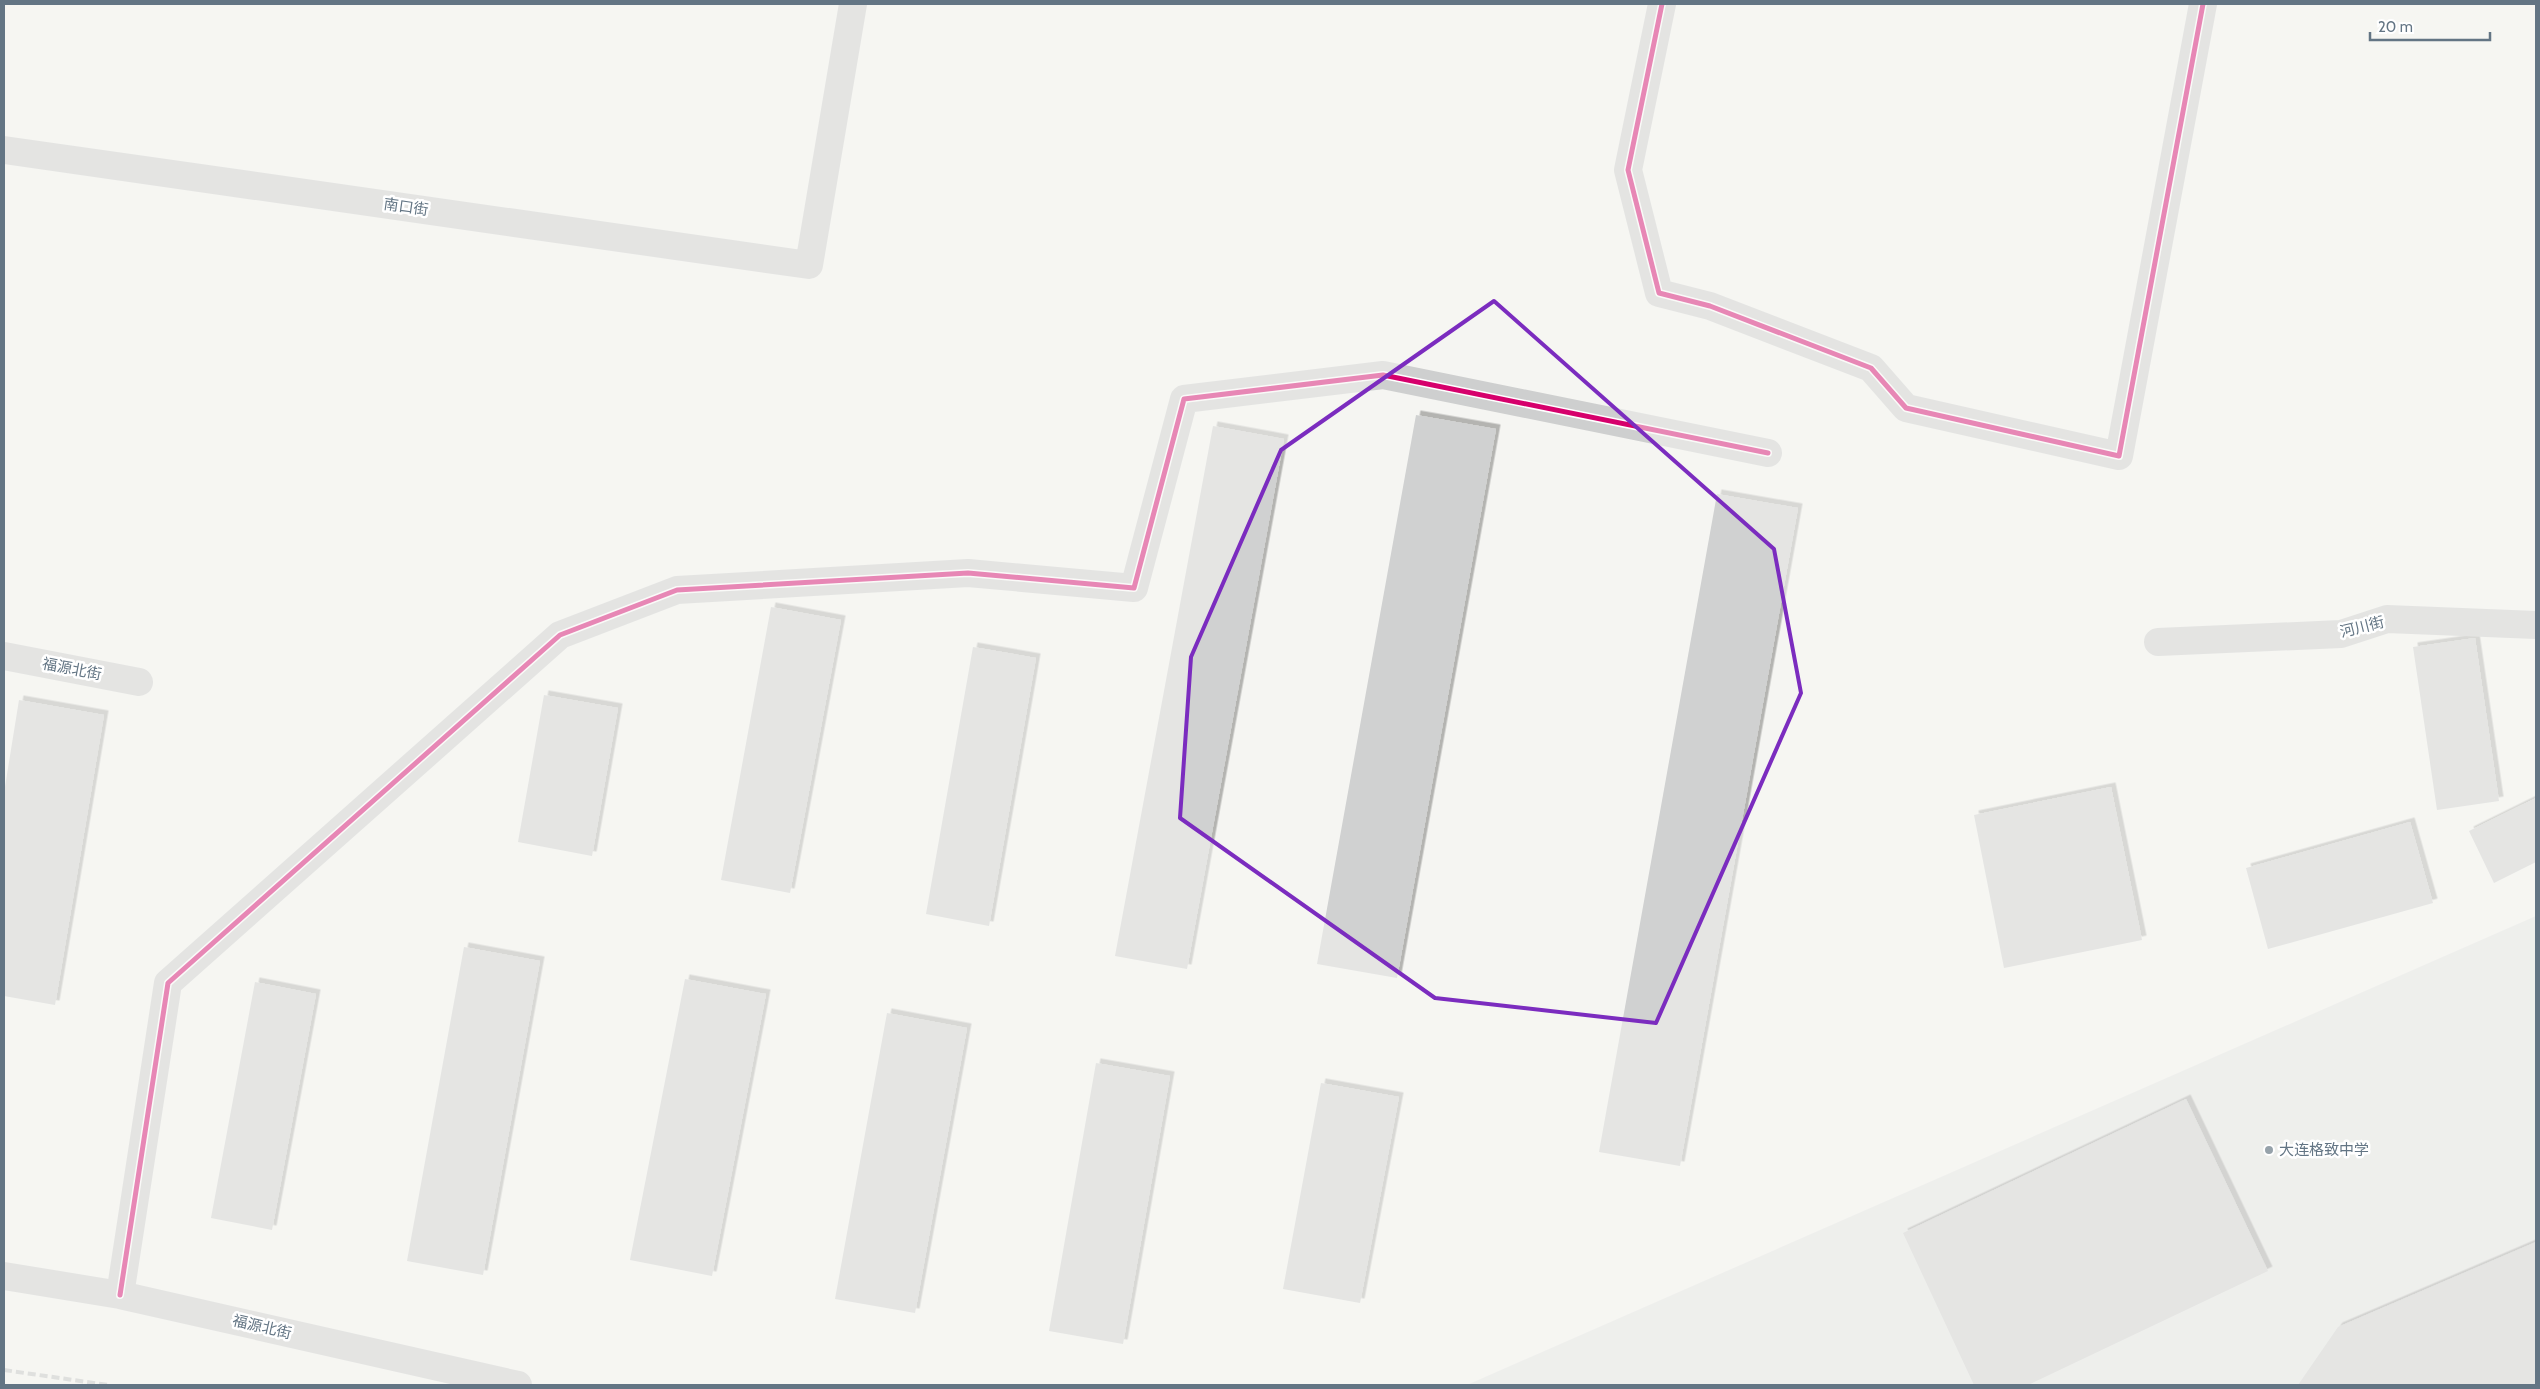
<svg xmlns="http://www.w3.org/2000/svg" width="2540" height="1389" font-family="Cabin,'Noto Sans SC',sans-serif">
<defs>
<filter id="shadow"><feDropShadow dx="4.5" dy="-4.5" stdDeviation="0" flood-color="#0004"/></filter>
</defs>
<rect width="100%" height="100%" fill="#f5f5f2"/>
<path fill="#e5e6e5" d="M 2536,916 L 2536,1385 L 1467,1385 Z"/>
<path fill="#d0d1d1" filter="url(#shadow)" d="M 1416,415 L 1496,429 L 1397,978 L 1317,964 Z
M 1213,426 L 1284,439 L 1187,969 L 1115,956 Z
M 1717,494 L 1798,508 L 1680,1166 L 1599,1152 Z
M 771,607 L 841,620 L 790,893 L 721,880 Z
M 2475,638 L 2499,801 L 2437,810 L 2413,647 Z
M 973,647 L 1036,658 L 989,926 L 926,914 Z
M 544,695 L 618,708 L 592,856 L 518,842 Z
M 19,700 L 104,715 L 55,1005 L 4,996 L 4,793 Z
M 2111,787 L 2142,940 L 2004,968 L 1974,815 Z
M 2536,798 L 2536,862 L 2494,883 L 2469,831 Z
M 2410,822 L 2433,903 L 2268,949 L 2246,868 Z
M 464,947 L 540,961 L 483,1275 L 407,1261 Z
M 685,979 L 766,994 L 712,1276 L 630,1260 Z
M 255,982 L 316,994 L 272,1230 L 211,1218 Z
M 887,1013 L 967,1028 L 915,1313 L 835,1299 Z
M 1096,1063 L 1170,1076 L 1123,1344 L 1049,1331 Z
M 1321,1083 L 1399,1097 L 1360,1303 L 1283,1289 Z
M 2186,1099 L 2268,1271 L 2028,1385 L 1974,1385 L 1903,1233 Z
M 2536,1242 L 2536,1385 L 2298,1385 L 2338,1327 Z"/>
<g fill="none" stroke-linecap="round" stroke-linejoin="round">
<path stroke="#cecfcf" stroke-width="28" d="M 1662,4 L 1628,170 L 1659,293 L 1710,306 L 1871,368 L 1906,408 L 2119,456 L 2203,4
M 4,150 L 809,265 L 853,4
M 2158,642 L 2341,634 L 2387,619 L 2536,625
M 4,656 L 139,682
M 4,1276 L 120,1295 L 518,1385
M 120,1295 L 168,983 L 560,635 L 677,590 L 968,573 L 1134,588 L 1184,399 L 1383,375 L 1768,453"/>
<path stroke="#c4c5c5" stroke-width="4" stroke-dasharray="8 4" stroke-linecap="butt" d="M 4,1370 L 108,1385"/>
<defs>
<path id="cycleway" d="M 1662,4 L 1628,170 L 1659,293 L 1710,306 L 1871,368 L 1906,408 L 2119,456 L 2203,4
M 120,1295 L 168,983 L 560,635 L 677,590 L 968,573 L 1134,588 L 1184,399 L 1383,375 L 1768,453"/>
</defs>
<use href="#cycleway" stroke="#fff" stroke-width="8"/>
<use href="#cycleway" stroke="#d6006c" stroke-width="5"/>
</g>
<path d="M0 0H2540V1389H0ZM 1494,301 L 1774,549 L 1801,693 L 1656,1023 L 1435,998 L 1180,818 L 1191,657 L 1281,450 Z" fill="#f5f5f2" fill-opacity=".55" fill-rule="evenodd"/>
<path fill="none" stroke="#7b2cbf" stroke-width="4" stroke-linejoin="round" d="M 1494,301 L 1774,549 L 1801,693 L 1656,1023 L 1435,998 L 1180,818 L 1191,657 L 1281,450 Z"/>
<circle fill="#96a2aa" stroke="#fff" stroke-width="2" cx="2269" cy="1150" r="5"/>
<g text-anchor="middle" dominant-baseline="central" stroke-width="5" stroke-linejoin="round" paint-order="stroke">
<g font-size="15" fill="#637584" stroke="#fff">
<text transform="translate(406 207) rotate(8)">南口街</text>
<text transform="translate(2362 627) rotate(-14)">河川街</text>
<text transform="translate(72 669) rotate(11)">福源北街</text>
<text transform="translate(262 1327) rotate(13)">福源北街</text>
</g>
<g font-size="15" fill="#637584" stroke="#fff" text-anchor="start">
<text x="2279" y="1150">大连格致中学</text>
</g>
</g>
<rect width="2540" height="1389" fill="none" stroke="#637584" stroke-width="10"/>
<path d="M2370 32v8h120v-8" fill="none" stroke="#637584" stroke-width="2.5"/>
<text x="2378" y="32" font-size="15" fill="#637584" stroke="#ffffff" stroke-width="4" paint-order="stroke">20 m</text>
</svg>
